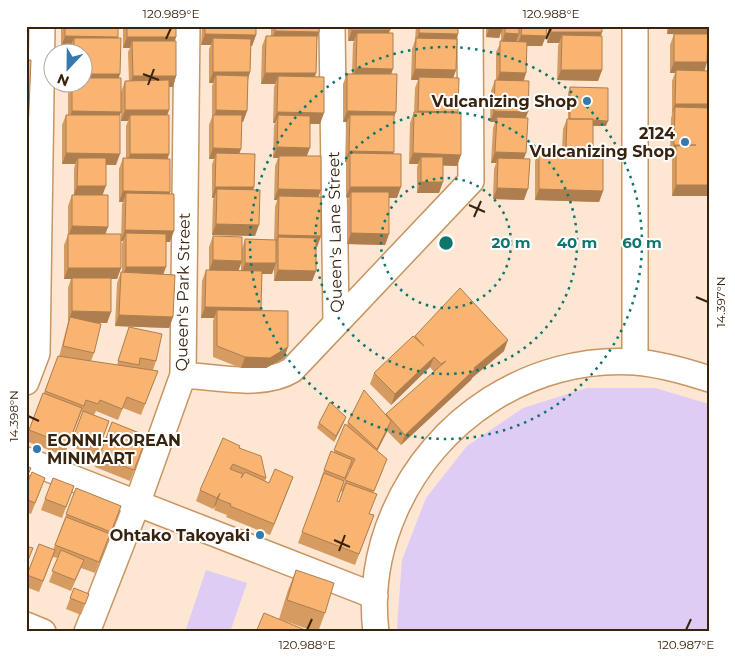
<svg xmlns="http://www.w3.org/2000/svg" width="735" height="658" font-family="Montserrat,sans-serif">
<rect width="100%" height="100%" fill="#fde6d2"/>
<path fill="#deccf5" d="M 587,388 L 655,388 L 709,404 L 709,632 L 398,632 L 397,627 L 402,560 L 426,498 L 467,446 L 523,408 Z
M 206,570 L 247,583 L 230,632 L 185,632 Z"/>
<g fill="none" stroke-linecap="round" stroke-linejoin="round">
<defs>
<path id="minor" d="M 332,26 L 336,322
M 635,26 L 635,362
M 183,375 C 216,377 263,388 292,370 L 471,181 L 470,26
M 26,382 L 37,353 L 42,26
M 26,460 L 375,596
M 26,625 L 43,632
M 87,632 L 137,504 L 183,375 L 187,26
M 376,632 C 371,592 378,550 394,513 C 434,419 531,355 635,362 C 660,364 685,371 709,379"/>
</defs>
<use href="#minor" stroke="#c89563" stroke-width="28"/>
<use href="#minor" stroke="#fff" stroke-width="25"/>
</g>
<path fill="#d69b61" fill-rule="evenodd" d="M 61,26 L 118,26 L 117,38 L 121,112 L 120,115 L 116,165 L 106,165 L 103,195 L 108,227 L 105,234 L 121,268 L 117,279 L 111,279 L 111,312 L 107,323 L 94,323 L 94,353 L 91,361 L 117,365 L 129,327 L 156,361 L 153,370 L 158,371 L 141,415 L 123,408 L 118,420 L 96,411 L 94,415 L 109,421 L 96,456 L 70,446 L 83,411 L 82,411 L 64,456 L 26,441 L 26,437 L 43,393 L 44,393 L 58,356 L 59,357 L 68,322 L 68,288 L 71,279 L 64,279 L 64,245 L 68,235 L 68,206 L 72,195 L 74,195 L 74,169 L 75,164 L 62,164 L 62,125 L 66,115 L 68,115 L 68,89 L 70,82 L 82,82 L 82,52 L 70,52 L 70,47 L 61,47 Z
M 123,26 L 176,26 L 176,37 L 175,41 L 176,76 L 173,87 L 169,87 L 169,110 L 167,115 L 169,154 L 168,158 L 170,192 L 169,194 L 170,242 L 166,242 L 163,274 L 173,317 L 169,328 L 115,326 L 117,283 L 121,272 L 122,272 L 122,244 L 123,241 L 121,241 L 122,204 L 123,202 L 119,202 L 119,169 L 123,158 L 126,158 L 126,126 L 128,121 L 121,121 L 121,92 L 125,81 L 129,81 L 128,52 L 130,48 L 123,48 Z
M 202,26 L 256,26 L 256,35 L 252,46 L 251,46 L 250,72 L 248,80 L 247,111 L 243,122 L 241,122 L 241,149 L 239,153 L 254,187 L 253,190 L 255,236 L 212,235 L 213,200 L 214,198 L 212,198 L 212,164 L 214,159 L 209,159 L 209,125 L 212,117 L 212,86 L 213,83 L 209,83 L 209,49 L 211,45 L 201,45 Z
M 271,26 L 319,26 L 319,32 L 317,39 L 316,73 L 315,77 L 320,124 L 310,124 L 307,156 L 321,190 L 318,197 L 321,236 L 317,247 L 316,247 L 316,271 L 312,281 L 274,281 L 274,268 L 272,274 L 262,274 L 260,311 L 288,347 L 284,358 L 266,368 L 241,368 L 213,357 L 213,321 L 214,318 L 201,318 L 202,281 L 206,270 L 209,271 L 209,247 L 213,236 L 242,249 L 245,239 L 274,240 L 275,207 L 277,200 L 274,200 L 275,166 L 278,158 L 273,158 L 274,126 L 275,123 L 273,123 L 274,87 L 275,84 L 261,84 L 262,46 L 266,36 L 271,36 ZM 241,262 L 241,271 L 238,271 Z
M 348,26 L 390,26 L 389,33 L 394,117 L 393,154 L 397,198 L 389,198 L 389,234 L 385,245 L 347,244 L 347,203 L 349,198 L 346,197 L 346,162 L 345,162 L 346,126 L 347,122 L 343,122 L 343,84 L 347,74 L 352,74 L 353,43 L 354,41 L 348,41 Z
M 416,26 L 458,26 L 456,39 L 456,70 L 453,78 L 458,112 L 457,166 L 443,165 L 439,193 L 417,193 L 417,167 L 418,164 L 409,164 L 410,123 L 414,112 L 415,88 L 418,80 L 411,80 L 412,49 L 415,40 Z
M 486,26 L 547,26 L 542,46 L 527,46 L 526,73 L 524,81 L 526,118 L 524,159 L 524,200 L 493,199 L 494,169 L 496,163 L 491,163 L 493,128 L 495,122 L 490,122 L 491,91 L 495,80 L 496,80 L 496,52 L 501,42 L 501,31 L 499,38 L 486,37 Z
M 548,26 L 602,26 L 602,32 L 601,36 L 602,70 L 598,81 L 557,80 L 558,46 L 559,43 L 547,43 Z
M 667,26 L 709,26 L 709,35 L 708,35 L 704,71 L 709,196 L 672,196 L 672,156 L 670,156 L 671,118 L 672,115 L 672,81 L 675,73 L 670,73 L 670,45 L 674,34 L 667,34 Z
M 570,87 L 606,126 L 593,126 L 593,148 L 592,150 L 603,191 L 599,202 L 535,200 L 535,161 L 539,150 L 562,150 L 563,129 L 567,119 L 568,119 L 568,93 Z
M 415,336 L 504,351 L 472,378 L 471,380 L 401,445 L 387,431 L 377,451 L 383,470 L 373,493 L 369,514 L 374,515 L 355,565 L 298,543 L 321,481 L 320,481 L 324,470 L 334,452 L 345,424 L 347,425 L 348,422 L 386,415 L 434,372 L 430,367 L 391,405 L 370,384 L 374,373 ZM 349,469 L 350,469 L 341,491 L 342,492 L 339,502 L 337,501 Z
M 112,422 L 147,436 L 130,481 L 95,467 Z
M 344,422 L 334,442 L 317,428 L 319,423 Z
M 240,449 L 266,478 L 265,481 L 269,483 L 293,477 L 270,535 L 226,517 L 227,515 L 214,510 L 216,505 L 213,509 L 196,501 L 200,490 Z
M 26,486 L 41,489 L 31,514 L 26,512 Z
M 74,486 L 62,518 L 41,510 L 45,499 Z
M 76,488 L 121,506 L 95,573 L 81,568 L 71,591 L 49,582 L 58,558 L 53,557 L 39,592 L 26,587 L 27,575 L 53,550 Z
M 296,570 L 325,613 L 318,632 L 316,632 L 279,619 L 288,590 Z
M 74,588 L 89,594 L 81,615 L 66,609 Z"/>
<path fill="#ae7e4f" d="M 490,26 L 503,27 L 499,38 L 486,37 Z
M 670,26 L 709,26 L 709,35 L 667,34 Z
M 352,30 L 390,30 L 386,41 L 357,33 L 354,41 L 348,41 Z
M 275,31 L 319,32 L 315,43 L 271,42 Z
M 551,32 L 602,32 L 598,43 L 562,35 L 559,43 L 547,43 Z
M 419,33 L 458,34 L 454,45 L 415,44 Z
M 505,33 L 519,34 L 515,44 L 501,44 Z
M 205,34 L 256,35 L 252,46 L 213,45 L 213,38 L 211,45 L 201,45 Z
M 521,35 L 546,36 L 542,46 L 517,46 Z
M 65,36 L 118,37 L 114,48 L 74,38 L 70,47 L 61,47 Z
M 127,37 L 176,37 L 172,48 L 132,41 L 130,48 L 123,48 Z
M 674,62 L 707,62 L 704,73 L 676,70 L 675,73 L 670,73 Z
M 356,68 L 393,69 L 389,80 L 352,79 Z
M 415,69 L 456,70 L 452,81 L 419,77 L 418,80 L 411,80 Z
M 561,70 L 602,70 L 598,81 L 557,80 Z
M 213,72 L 250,72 L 246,83 L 216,75 L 213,83 L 209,83 Z
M 500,72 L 526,73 L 522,84 L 496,83 Z
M 265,73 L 316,73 L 312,84 L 278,76 L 275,84 L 261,84 Z
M 82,74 L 120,74 L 116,85 L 82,82 Z
M 133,76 L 176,76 L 173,87 L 129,87 Z
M 675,104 L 709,104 L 709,115 L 675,107 L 671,115 Z
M 125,110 L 169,110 L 165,121 L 130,115 L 128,121 L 121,121 Z
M 216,110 L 247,111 L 243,122 L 213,121 Z
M 72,111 L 121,112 L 117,123 L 68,122 Z
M 347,111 L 396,112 L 392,122 L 350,115 L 347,122 L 343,122 Z
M 418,111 L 458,112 L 454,123 L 414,122 Z
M 494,111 L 528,112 L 524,123 L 497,117 L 495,122 L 490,122 Z
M 277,112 L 324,113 L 320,124 L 278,123 L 278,115 L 275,123 L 273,123 Z
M 570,120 L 608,121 L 606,126 L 567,126 Z
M 674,145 L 696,145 L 676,146 L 672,156 L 670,156 Z
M 277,147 L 310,148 L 306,158 L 279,156 L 278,158 L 273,158 Z
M 213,148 L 241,149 L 237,160 L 216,153 L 214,159 L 209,159 Z
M 566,148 L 593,148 L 589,159 L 562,159 Z
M 349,151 L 394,152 L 390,163 L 350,153 L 346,162 L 345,162 Z
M 495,152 L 526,153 L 522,164 L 498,158 L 496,163 L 491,163 Z
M 66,153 L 120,154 L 116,165 L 78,164 L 78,158 L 75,164 L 62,164 Z
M 413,153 L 461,155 L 457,166 L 421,165 L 421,157 L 418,164 L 409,164 Z
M 130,154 L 169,154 L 165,165 L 126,165 Z
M 421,182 L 443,182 L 439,193 L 417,193 Z
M 676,185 L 709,185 L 709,196 L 672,196 Z
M 77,186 L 106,186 L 102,196 L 73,197 Z
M 215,187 L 254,187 L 250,198 L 217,189 L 214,198 L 212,198 Z
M 350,187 L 401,187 L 397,198 L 351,198 L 351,192 L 349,198 L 346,197 Z
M 497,188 L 528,189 L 524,200 L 493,199 Z
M 278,189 L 321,190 L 317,201 L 279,196 L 277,200 L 274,200 Z
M 539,189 L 603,191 L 599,202 L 535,200 Z
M 123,191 L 170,192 L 166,203 L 126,193 L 123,202 L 119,202 Z
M 216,224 L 259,225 L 255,236 L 212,235 Z
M 72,226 L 108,227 L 104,238 L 68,237 Z
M 125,230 L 174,231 L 170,242 L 126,241 L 126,233 L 123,241 L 121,241 Z
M 351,233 L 389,234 L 385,245 L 347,244 Z
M 278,235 L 321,236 L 317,247 L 278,246 L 278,237 L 275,246 L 274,246 Z
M 213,260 L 242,261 L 238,272 L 209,271 Z
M 245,263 L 276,263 L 272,274 L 241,274 Z
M 126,267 L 166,267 L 162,278 L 122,278 Z
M 68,268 L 121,268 L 117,279 L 64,279 Z
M 278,270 L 316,271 L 312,281 L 274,281 Z
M 205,307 L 261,308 L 258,319 L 217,310 L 214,318 L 201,318 Z
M 72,311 L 111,312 L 107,323 L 69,322 L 70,317 L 68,322 Z
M 119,315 L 173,317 L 169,328 L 115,326 Z
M 508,340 L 504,351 L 472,378 L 471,380 L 401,445 L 405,435 L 474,368 Z
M 288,347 L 284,358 L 266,368 L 241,368 L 245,357 Z
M 434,357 L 430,367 L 391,405 L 395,394 Z
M 346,417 L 344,422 L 334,442 L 336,436 Z
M 391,421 L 387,432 L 373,459 L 377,449 Z
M 293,477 L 289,488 L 270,535 L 274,524 Z
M 220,493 L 216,505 L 213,509 L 217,498 Z"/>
<path fill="#f9b471" stroke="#ae7e4f" d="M 65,26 L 118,26 L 118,37 L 65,36 Z
M 127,26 L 176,26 L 176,37 L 127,37 Z
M 205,26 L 256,26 L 256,35 L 205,34 Z
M 275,26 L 319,26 L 319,32 L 275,31 Z
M 352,26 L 390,26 L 390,30 L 352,30 Z
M 419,26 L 458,26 L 458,34 L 419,33 Z
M 505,26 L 519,26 L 519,34 L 505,33 Z
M 522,26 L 547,26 L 546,36 L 521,35 Z
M 551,26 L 602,26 L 602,32 L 551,32 Z
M 357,33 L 393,33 L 393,69 L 356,68 Z
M 674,34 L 708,34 L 707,62 L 674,62 Z
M 562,35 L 602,36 L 602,70 L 561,70 Z
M 266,36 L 317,36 L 316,73 L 265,73 Z
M 74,38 L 121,38 L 120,74 L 82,74 L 82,52 L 74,52 Z
M 213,38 L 251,39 L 250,72 L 213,72 Z
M 416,38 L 457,39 L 456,70 L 415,69 Z
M 132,41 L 176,41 L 176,76 L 133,76 Z
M 500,41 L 527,42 L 526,73 L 500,72 Z
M 26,60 L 31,60 L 28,132 L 26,132 Z
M 676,70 L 709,71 L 709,104 L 675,104 Z
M 347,74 L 397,74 L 396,112 L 347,111 Z
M 216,75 L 248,76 L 247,111 L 216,110 Z
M 278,76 L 324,77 L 324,113 L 277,112 Z
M 419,77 L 459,78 L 458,112 L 418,111 Z
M 82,78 L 121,78 L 121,112 L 72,111 L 72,82 L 82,82 Z
M 169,80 L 169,110 L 125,110 L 125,81 Z
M 495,80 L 529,81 L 528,112 L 494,111 Z
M 570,87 L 608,88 L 608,121 L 593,120 L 593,119 L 570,119 Z
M 675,107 L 709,108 L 709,185 L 676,185 L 676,146 L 696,145 L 674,145 Z
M 414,112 L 461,113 L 461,155 L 413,153 Z
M 66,115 L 120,115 L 120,154 L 66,153 Z
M 130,115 L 169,115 L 169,154 L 130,154 Z
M 213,115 L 242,115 L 241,149 L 213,148 Z
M 278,115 L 310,116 L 310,148 L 277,147 Z
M 350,115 L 394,115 L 394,152 L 349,151 Z
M 497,117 L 528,118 L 526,153 L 495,152 Z
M 567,119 L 593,119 L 593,148 L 566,148 Z
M 26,135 L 27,135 L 26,212 Z
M 539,150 L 603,151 L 603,191 L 539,189 Z
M 216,153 L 255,154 L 254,187 L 215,187 Z
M 350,153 L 401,154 L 401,187 L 350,187 Z
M 279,156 L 321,156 L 321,190 L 278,189 Z
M 421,157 L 443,157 L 443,182 L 421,182 Z
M 78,158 L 106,158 L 106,186 L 77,186 Z
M 123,158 L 170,159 L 170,192 L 123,191 Z
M 498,158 L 530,159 L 528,189 L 497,188 Z
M 217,189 L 260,190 L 259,225 L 216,224 Z
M 351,192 L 389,192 L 389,234 L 351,233 Z
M 126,193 L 174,194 L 174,231 L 125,230 Z
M 72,195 L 108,195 L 108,227 L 72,226 Z
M 279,196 L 321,197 L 321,236 L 278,235 Z
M 126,233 L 166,234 L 166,267 L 126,267 Z
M 68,234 L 121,234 L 121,268 L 68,268 Z
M 213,236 L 242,237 L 242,261 L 213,260 Z
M 278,237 L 316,238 L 316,271 L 278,270 Z
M 245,239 L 276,240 L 276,263 L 245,263 Z
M 206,270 L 262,271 L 261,308 L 205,307 Z
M 121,272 L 175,275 L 173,317 L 119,315 Z
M 72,278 L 111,278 L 111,312 L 72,311 Z
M 26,286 L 28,286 L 28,318 L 26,318 Z
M 460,288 L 508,340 L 474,368 L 475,369 L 405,435 L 386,414 L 446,361 L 441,364 L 434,357 L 395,394 L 374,373 L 413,336 L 424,346 L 415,336 Z
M 217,310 L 288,311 L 288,347 L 270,358 L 245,357 L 217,346 Z
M 70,317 L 101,324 L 94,353 L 63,346 Z
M 129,327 L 162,334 L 156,361 L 140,358 L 139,365 L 118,361 Z
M 58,356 L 158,371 L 145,404 L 127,397 L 122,409 L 100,400 L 98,404 L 86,400 L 84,406 L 45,391 Z
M 364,390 L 391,421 L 377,449 L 348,422 Z
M 43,393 L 82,408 L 68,445 L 29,430 Z
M 330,402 L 346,417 L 336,436 L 319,423 Z
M 83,411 L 109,421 L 100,445 L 74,435 Z
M 112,422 L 147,436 L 134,470 L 99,457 Z
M 345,424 L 387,459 L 374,491 L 345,480 L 355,459 L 334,450 Z
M 223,438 L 240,446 L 239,448 L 261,456 L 266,478 L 233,464 L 230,469 L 243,474 L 241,478 L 245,472 L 269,483 L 275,469 L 293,477 L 274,524 L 230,506 L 231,504 L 218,499 L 220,493 L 217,498 L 200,490 Z
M 331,451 L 352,460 L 345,478 L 324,470 Z
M 26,466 L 31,468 L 26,479 Z
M 32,472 L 45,478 L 35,503 L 26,499 L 26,486 Z
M 324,473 L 344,481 L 337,501 L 339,502 L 346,483 L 377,494 L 369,514 L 374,515 L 359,554 L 302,532 Z
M 53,478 L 74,486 L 66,507 L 45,499 Z
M 76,488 L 121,506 L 111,532 L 66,514 Z
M 66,517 L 110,534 L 99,562 L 55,545 Z
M 39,544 L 55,550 L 43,581 L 27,575 Z
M 26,546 L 33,548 L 26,565 Z
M 61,550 L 84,560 L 75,580 L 52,571 Z
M 296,570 L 334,583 L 325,613 L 287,600 Z
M 74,588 L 89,594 L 85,604 L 70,598 Z
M 264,613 L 310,632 L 256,632 Z"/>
<path fill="none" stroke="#38230f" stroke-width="2" d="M 166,39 L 171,28M 546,39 L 551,28M 143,74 L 159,80M 148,85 L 154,69M 469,205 L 485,212M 474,217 L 481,201M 696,297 L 708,302M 28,416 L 39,421M 334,540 L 350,547M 339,551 L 345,535M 307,630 L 312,619M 686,630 L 691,619"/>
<g fill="none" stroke="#0f766e" stroke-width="2.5" stroke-dasharray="2.5 5">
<circle cx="446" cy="243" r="65"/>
<circle cx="446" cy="243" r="131"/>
<circle cx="446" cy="243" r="196"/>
</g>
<g fill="#347aaf" stroke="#fff" stroke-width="2">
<circle cx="587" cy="101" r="5"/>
<circle cx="685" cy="142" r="5"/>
<circle cx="37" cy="449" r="5"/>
<circle cx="260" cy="535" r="5"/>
</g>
<g text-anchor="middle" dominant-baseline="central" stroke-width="4" stroke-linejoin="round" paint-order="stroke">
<g font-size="16" font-weight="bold" fill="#38230f" stroke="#fff" text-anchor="end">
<text x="577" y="101">Vulcanizing Shop</text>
<text x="675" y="133">2124<tspan x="675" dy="18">Vulcanizing Shop</tspan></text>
<text x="47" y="440" text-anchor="start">EONNI-KOREAN<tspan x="47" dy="18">MINIMART</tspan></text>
<text x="250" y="535">Ohtako Takoyaki</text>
</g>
<g font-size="16" fill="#38230f" stroke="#fff">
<text transform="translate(335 232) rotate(-91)">Queen's Lane Street</text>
<text transform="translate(183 292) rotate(-89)">Queen's Park Street</text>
</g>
</g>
<circle cx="446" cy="243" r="8" fill="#0f766e" stroke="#fff" stroke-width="2.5"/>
<g font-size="15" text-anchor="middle" font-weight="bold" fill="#0f766e" stroke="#fff" stroke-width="4" stroke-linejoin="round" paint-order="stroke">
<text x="511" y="248">20 m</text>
<text x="577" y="248">40 m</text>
<text x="642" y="248">60 m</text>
</g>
<rect width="735" height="658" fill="none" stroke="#ffffff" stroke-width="55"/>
<g transform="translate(68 68) rotate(202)"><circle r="24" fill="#ffffff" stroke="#afa79f"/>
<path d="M0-4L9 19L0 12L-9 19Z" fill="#347aaf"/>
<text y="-8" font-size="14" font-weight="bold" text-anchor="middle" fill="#38230f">N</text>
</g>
<rect x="28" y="28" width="680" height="602" fill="none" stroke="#38230f" stroke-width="2"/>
<g font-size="12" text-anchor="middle" fill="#38230f">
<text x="171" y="18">120.989°E</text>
<text x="551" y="18">120.988°E</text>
<text transform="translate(721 302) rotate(-90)" y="4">14.397°N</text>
<text transform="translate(14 416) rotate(-90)" y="4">14.398°N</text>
<text x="307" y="649">120.988°E</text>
<text x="686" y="649">120.987°E</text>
</g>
</svg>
